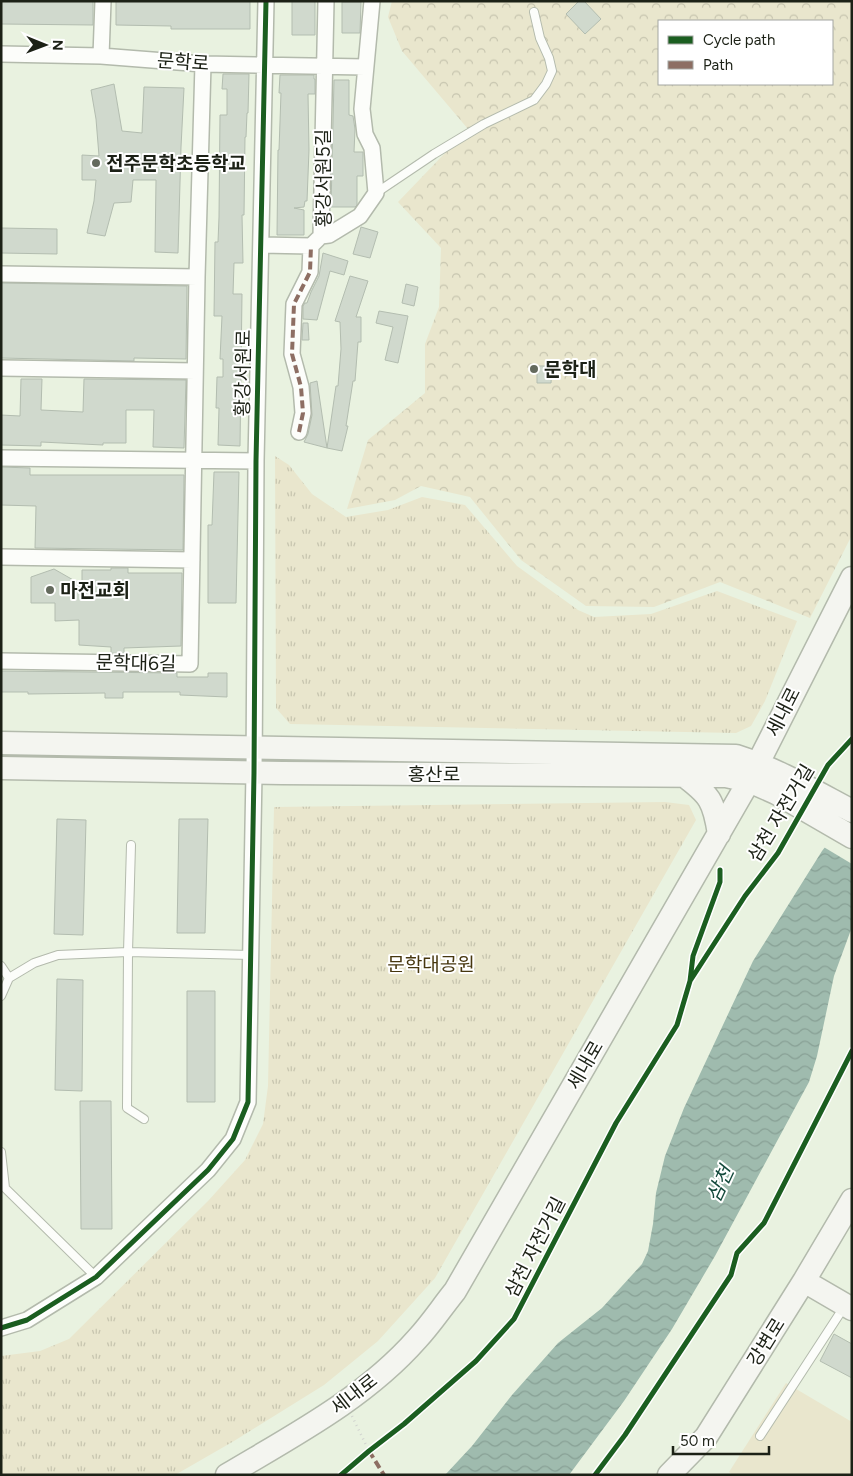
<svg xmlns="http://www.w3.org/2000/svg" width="853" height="1476" font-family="Figtree,'Noto Sans KR',sans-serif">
<defs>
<pattern id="grass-tufts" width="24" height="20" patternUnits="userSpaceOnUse" patternTransform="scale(1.25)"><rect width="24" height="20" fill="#e9e6cd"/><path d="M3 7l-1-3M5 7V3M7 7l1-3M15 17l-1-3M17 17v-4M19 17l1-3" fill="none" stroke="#c7c5af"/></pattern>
<pattern id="forest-crowns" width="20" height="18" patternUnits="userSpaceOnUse" patternTransform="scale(1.25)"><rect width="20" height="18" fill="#e9e6cd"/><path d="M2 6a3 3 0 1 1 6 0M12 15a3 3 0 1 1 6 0" fill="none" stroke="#c7c5af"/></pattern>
<pattern id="water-waves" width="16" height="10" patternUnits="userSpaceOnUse" patternTransform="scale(1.25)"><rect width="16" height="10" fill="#9fbbae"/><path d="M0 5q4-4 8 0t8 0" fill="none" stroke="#88a095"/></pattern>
</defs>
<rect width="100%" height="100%" fill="#e9f2e0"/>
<path fill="url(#grass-tufts)" d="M 275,456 L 289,465 L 312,494 L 346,517 L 388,510 L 422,497 L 465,505 L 517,566 L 578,610 L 594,617 L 651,614 L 717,591 L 797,621 L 765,701 L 751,726 L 736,733 L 290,724 L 276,708 Z
M 665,802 L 689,805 L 696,820 L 435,1278 L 378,1341 L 324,1385 L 234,1441 L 175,1475 L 1,1475 L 1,1356 L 40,1351 L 69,1339 L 208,1201 L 245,1160 L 263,1124 L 268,1086 L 274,807 Z"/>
<path fill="url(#forest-crowns)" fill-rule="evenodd" d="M 392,1 L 852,1 L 852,535 L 810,618 L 720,582 L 654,607 L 586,606 L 521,560 L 470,497 L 421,486 L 395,500 L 347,509 L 368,440 L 425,393 L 425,344 L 439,307 L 441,248 L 398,202 L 468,129 L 402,51 L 388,17 ZM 659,21 L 832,21 L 832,84 L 659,84 Z"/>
<path fill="#e9e6cd" d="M 786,1383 L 852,1422 L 852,1475 L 733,1475 L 729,1472 Z"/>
<path fill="url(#water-waves)" d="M 852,812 L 852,927 L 834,976 L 817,1056 L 809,1082 L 715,1256 L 672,1329 L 624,1401 L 569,1475 L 445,1475 L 472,1446 L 512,1395 L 558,1343 L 602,1308 L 642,1264 L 648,1251 L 653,1224 L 656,1193 L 665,1156 L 684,1108 L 753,961 L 822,851 Z"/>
<path fill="#e9f2e0" d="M 852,810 L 852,864 L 822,846 Z"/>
<path fill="#d0d9cd" stroke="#b3bdb0" d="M 1,1 L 93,1 L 93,25 L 1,24 Z
M 116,1 L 250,1 L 250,29 L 171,29 L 171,26 L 116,25 Z
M 292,1 L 315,1 L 315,35 L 292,35 Z
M 579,1 L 584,1 L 601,19 L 585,34 L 566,14 Z
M 342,2 L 361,2 L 360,33 L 342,33 Z
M 223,74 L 249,74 L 248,113 L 247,113 L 246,137 L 245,137 L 244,215 L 242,215 L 243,263 L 234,263 L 233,294 L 242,294 L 240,446 L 218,445 L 219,408 L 216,408 L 217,377 L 223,377 L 223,359 L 220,359 L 222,316 L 214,316 L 215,242 L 218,242 L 219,217 L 220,115 L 227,115 L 227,89 L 222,89 Z
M 280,75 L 314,75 L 314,79 L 315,79 L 315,94 L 308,94 L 309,150 L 307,201 L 305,201 L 304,207 L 294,208 L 304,210 L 304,235 L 277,235 L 278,150 L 279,150 L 281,93 L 279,93 Z
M 334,80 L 349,80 L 349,115 L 353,116 L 355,129 L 354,152 L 363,152 L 363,176 L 357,176 L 357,205 L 355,207 L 331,207 Z
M 114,84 L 122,131 L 142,133 L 144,87 L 184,88 L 181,147 L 178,253 L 155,252 L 156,180 L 133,180 L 131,202 L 114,203 L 105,236 L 87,233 L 94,201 L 96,180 L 82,180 L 82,155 L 99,156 L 96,119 L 91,90 Z
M 361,227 L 378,232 L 370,258 L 353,254 Z
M 1,228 L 57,229 L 57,254 L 1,253 Z
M 323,253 L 348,261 L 344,275 L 330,271 L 317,320 L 303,319 L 303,306 L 305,303 L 307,303 L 311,292 L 319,276 Z
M 350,276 L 368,281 L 356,317 L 361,317 L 361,342 L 358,342 L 355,381 L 353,381 L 346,426 L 348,426 L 342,451 L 327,448 L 336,386 L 338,386 L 341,349 L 340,322 L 335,321 Z
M 1,283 L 187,286 L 186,359 L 134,358 L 134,361 L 1,358 Z
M 406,284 L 418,287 L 414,306 L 402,303 Z
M 379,311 L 408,316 L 398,363 L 385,360 L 393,327 L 376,323 Z
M 303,323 L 308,323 L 309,340 L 302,340 Z
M 537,366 L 552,366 L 551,383 L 537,383 Z
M 21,379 L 42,379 L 41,410 L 83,412 L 84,379 L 186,380 L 184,448 L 153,447 L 154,410 L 126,410 L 126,443 L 103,443 L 103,445 L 41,442 L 41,446 L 1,445 L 1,415 L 20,416 Z
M 317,381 L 327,448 L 304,442 L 308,434 L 312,415 L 310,383 Z
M 1,467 L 30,468 L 30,475 L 184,475 L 183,550 L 35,548 L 36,506 L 1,505 Z
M 214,472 L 239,472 L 236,603 L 208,603 L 208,525 L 212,525 Z
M 111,568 L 128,568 L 128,573 L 182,573 L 181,646 L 124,648 L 124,654 L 111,653 L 111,647 L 79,645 L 79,620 L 55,621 L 55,603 L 31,603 L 31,577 L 54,569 L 82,585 L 82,570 L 111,570 Z
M 1,671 L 177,673 L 177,677 L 208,677 L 208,673 L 227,673 L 227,697 L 180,695 L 180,692 L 123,692 L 123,698 L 105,698 L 105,693 L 28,694 L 28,692 L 1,692 Z
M 57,819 L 86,820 L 83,935 L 54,934 Z
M 179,819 L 208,819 L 205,933 L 177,933 Z
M 57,979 L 83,980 L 82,1091 L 55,1090 Z
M 187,991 L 215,991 L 215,1102 L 187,1102 Z
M 80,1101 L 111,1101 L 112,1229 L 81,1229 Z
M 834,1334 L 852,1344 L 852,1378 L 820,1361 Z"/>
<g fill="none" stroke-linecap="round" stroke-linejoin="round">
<defs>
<path id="lane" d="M 376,193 L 434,154 L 484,124 L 534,100 L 546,84 L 552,71 L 549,58 L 540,38 L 534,12
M 131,845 L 128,952 L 127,1108 L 144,1119
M 1,966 L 9,978
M 1,996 L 9,978 L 34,963 L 58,955 L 128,952 L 251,955
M 1,1152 L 5,1188 L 96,1277
M 760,1436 L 844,1307"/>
<path id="street" d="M 1,54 L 101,56 L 203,64 L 365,67
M 101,56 L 103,1
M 321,236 L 329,235 L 360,216 L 376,193 L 372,148 L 365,134 L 362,109 L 372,1
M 321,236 L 326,1
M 261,245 L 311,246 L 318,239
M 1,274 L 197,277
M 1,368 L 195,371
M 299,432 L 303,413 L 301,387 L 292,354 L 294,304 L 310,272 L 311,246
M 1,458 L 256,461
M 1,557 L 192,560
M 1,661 L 190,664 L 197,277 L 203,64
M 1,1328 L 27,1320 L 96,1277 L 208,1170 L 233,1139 L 248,1102 L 254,773 L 256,461 L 266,1"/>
<path id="secondary" d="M 1,743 L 736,756 C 777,769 814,791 852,811
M 1,768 L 282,773 L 726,776 L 749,781 L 776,793 L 852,837
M 683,775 C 710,795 714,801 719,834
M 804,1281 L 852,1309
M 227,1475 C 294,1435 365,1398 417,1339 C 431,1324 442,1307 455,1291 L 749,781 L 852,578
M 669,1475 L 706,1437 L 804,1281 L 852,1200"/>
</defs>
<use href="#lane" stroke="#b3baac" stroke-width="10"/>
<use href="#street" stroke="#b3baac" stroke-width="18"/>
<use href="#secondary" stroke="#b3baac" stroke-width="25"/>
<path stroke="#d1d3cf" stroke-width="2.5" stroke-dasharray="1 4" stroke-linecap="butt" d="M 352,1416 L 369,1451"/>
<use href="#lane" stroke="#fcfdfa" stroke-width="8"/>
<use href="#street" stroke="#fcfdfa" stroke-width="15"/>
<use href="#secondary" stroke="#f4f5f0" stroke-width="22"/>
<path stroke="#8d6e63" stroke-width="4" stroke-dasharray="8 4" stroke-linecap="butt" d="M 299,432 L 303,413 L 301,387 L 292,354 L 294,304 L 310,272 L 311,246
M 369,1451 L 384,1475"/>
<defs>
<path id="cycleway" d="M 720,870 L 720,882 L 693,956 L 690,981 L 745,896 L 778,853 L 828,765 L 852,739
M 1,1328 L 27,1320 L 96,1277 L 208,1170 L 233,1139 L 248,1102 L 254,773 L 256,461 L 266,1
M 341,1475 L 369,1451 L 404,1424 L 476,1361 L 514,1319 L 616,1123 L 677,1025 L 690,981
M 595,1475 L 625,1435 L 731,1275 L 737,1253 L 764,1223 L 852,1051"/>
</defs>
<use href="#cycleway" stroke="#fff" stroke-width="8"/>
<use href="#cycleway" stroke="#1b5e20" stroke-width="5"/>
</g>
<g fill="#646a5d" stroke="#fff" stroke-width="2">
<circle cx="96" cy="163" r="5"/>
<circle cx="534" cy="369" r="5"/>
<circle cx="50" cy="590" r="5"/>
</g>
<g text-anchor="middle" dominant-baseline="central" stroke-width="4" stroke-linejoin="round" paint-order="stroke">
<g font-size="19" fill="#1c2116" stroke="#fff">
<text transform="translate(183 62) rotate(4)">문학로</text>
<text transform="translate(323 178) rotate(-90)">황강서원5길</text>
<text transform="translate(243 373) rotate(-89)">황강서원로</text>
<text transform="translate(136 663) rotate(1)">문학대6길</text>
<text transform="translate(783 712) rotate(-63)">세내로</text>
<text x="434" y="774">홍산로</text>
<text transform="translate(781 813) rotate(-59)">삼천 자전거길</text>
<text transform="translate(585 1065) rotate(-60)">세내로</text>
<text transform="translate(535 1247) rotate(-63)">삼천 자전거길</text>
<text transform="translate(766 1342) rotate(-58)">강변로</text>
<text transform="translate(354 1394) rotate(-38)">세내로</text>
</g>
<g font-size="19" font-weight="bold" fill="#1c2116" stroke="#fff" text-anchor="start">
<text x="106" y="163">전주문학초등학교</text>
<text x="544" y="369">문학대</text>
<text x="60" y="590">마전교회</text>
</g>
<g font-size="19" fill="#47370f" stroke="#fff">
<text x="431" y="964">문학대공원</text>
</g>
<g font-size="20" font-style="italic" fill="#14493c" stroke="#fff">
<text transform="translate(720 1184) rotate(-65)">삼천</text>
</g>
</g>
<rect width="853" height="1476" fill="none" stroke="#1c2116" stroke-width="5"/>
<rect x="658" y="20" width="175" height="65" fill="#ffffff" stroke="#a4a6a2"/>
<rect x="668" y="36" width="25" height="8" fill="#1b5e20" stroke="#a4a6a2"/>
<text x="703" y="45" font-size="15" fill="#1c2116">Cycle path</text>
<rect x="668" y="61" width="25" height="8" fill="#8d6e63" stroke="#a4a6a2"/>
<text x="703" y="70" font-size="15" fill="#1c2116">Path</text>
<g transform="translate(45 45) rotate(91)" stroke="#ffffff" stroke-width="4" paint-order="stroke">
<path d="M0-4L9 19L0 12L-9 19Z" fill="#1c2116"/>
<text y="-8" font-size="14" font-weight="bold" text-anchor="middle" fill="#1c2116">N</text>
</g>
<path d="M673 1446v8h96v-8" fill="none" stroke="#1c2116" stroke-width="2.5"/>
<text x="680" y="1446" font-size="15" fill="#1c2116" stroke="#ffffff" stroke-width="4" paint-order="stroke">50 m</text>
</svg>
